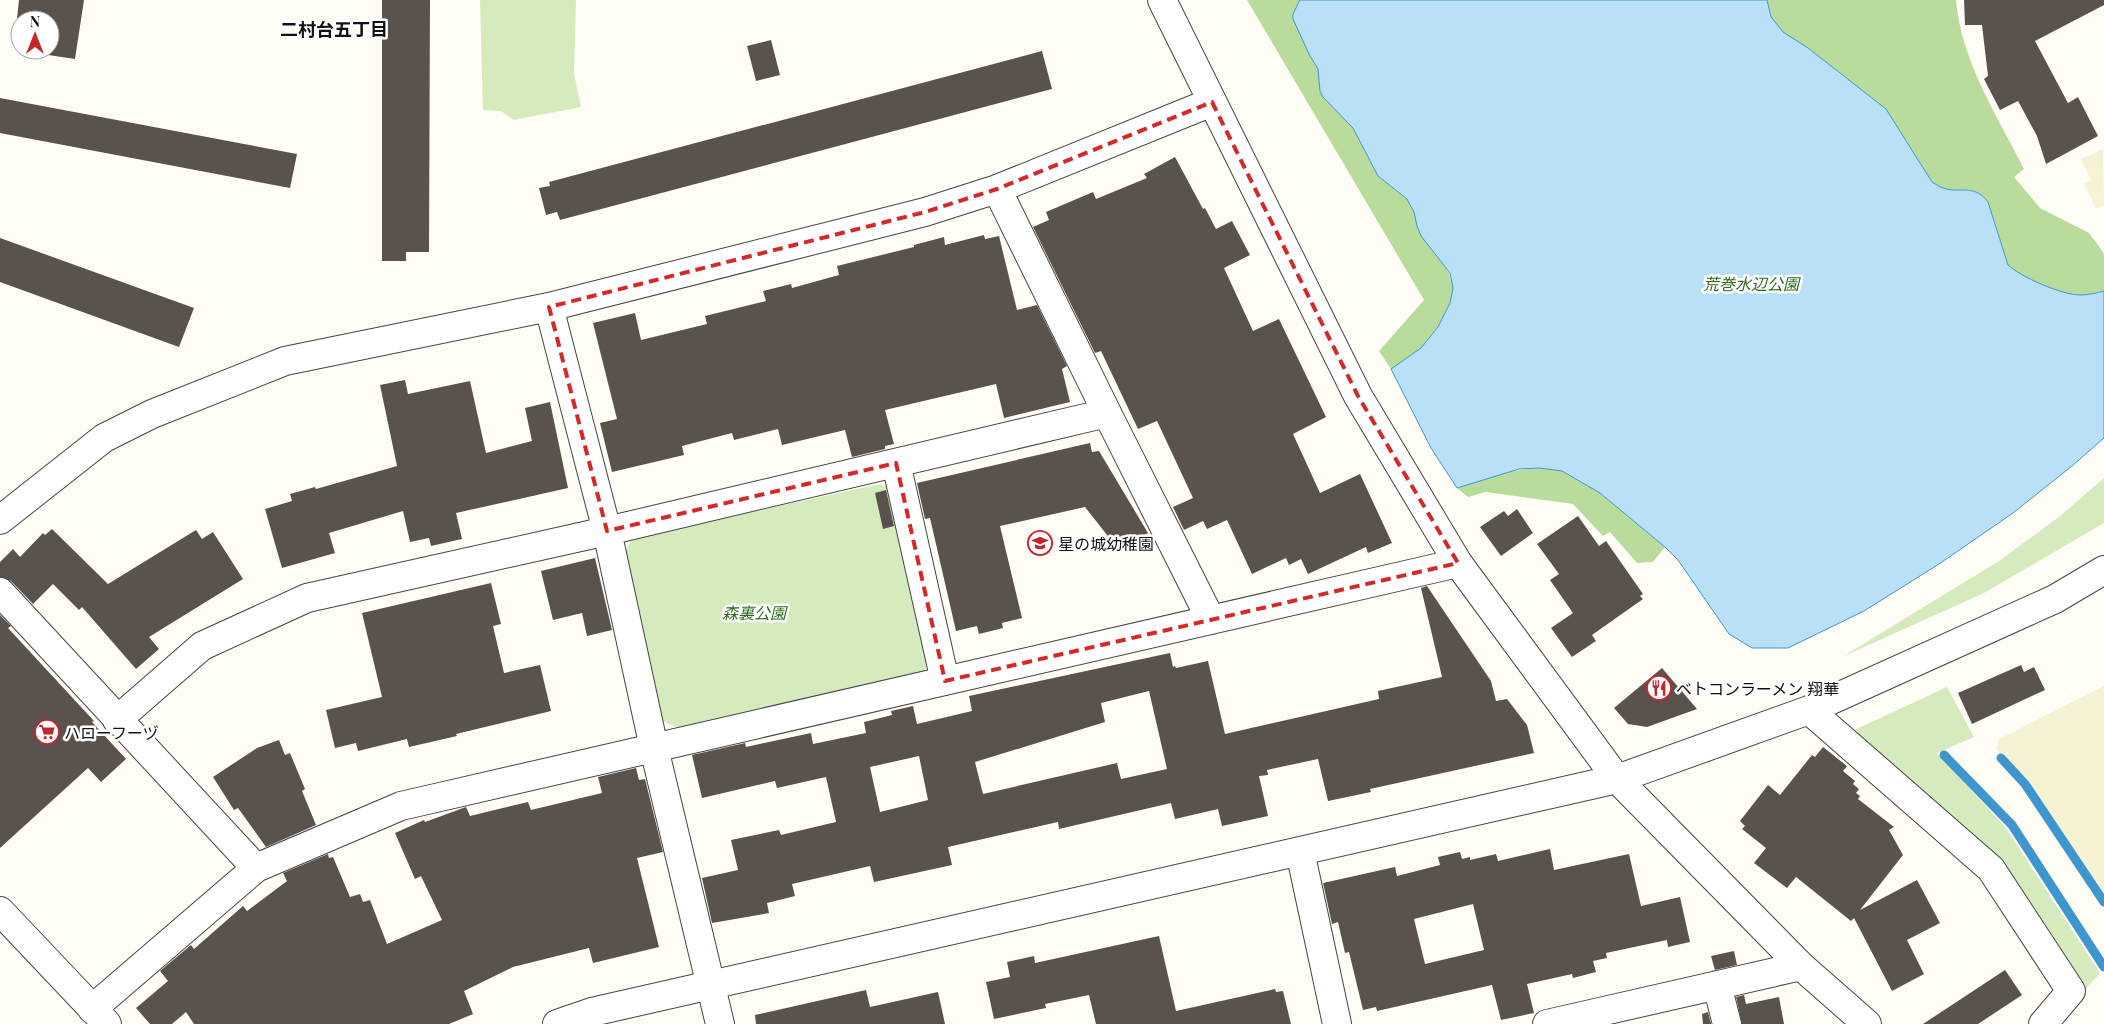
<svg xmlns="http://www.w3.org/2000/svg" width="2104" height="1024" font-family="'Playfair Display','Noto Sans JP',serif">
<rect width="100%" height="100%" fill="#fffdf5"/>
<path fill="#f6f3d4" d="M 2103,149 L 2104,205 L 2096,209 L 2084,183 L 2091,180 L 2081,159 Z
M 2104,686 L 2104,894 L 2029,782 L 1996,749 L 1999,739 Z"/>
<path fill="#d5ebbd" d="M 480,0 L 576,0 L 574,73 L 581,107 L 514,120 L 501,111 L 483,110 Z
M 2104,478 L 2104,523 L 1984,593 L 1842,657 L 1999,561 L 2060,516 Z
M 880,484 L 892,489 L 931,659 L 922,675 L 679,729 L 662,720 L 625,552 L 632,538 Z
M 1947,687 L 1974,737 L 1937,753 L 2006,828 L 2100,973 L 2083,992 L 1993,859 L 1848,733 Z"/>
<path fill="#b9dc9c" d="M 1247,0 L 1300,0 L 1293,14 L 1309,54 L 1318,69 L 1320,91 L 1323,97 L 1353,128 L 1378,176 L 1407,199 L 1414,212 L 1417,226 L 1449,273 L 1453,288 L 1450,303 L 1438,327 L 1421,348 L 1391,369 L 1379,351 L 1424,300 Z
M 1767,0 L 1956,0 C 1961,61 1997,115 2024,169 L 2014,177 L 2040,208 L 2089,233 L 2096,242 L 2104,254 L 2104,291 C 2097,293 2088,295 2080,295 C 2062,295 2021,277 2008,265 L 1988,202 C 1974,183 1960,194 1943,188 C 1939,187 1936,184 1932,182 L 1886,109 L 1808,48 L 1783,32 L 1771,17 Z
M 1539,468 L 1562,471 L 1600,493 L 1665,547 L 1653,562 L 1637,563 L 1610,532 L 1603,536 L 1573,504 L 1486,492 L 1468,497 L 1457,488 L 1511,471 Z"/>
<path fill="#b9e0f7" stroke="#3f96cf" d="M 1300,0 L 1767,0 L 1771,17 L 1783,32 L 1808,48 L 1886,109 L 1932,182 C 1936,184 1939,187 1943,188 C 1960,194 1974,183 1988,202 L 2008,265 C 2021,277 2062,295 2080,295 C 2088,295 2097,293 2104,291 L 2104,438 L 2072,466 L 2013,513 L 1939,564 L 1864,611 L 1788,648 L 1752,648 L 1729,634 L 1678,560 L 1665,547 L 1600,493 L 1562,471 L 1539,468 L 1519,469 L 1457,488 L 1431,448 L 1391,369 L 1421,348 L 1438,327 L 1450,303 L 1453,288 L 1450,273 L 1421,236 L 1417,226 L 1414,212 L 1407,199 L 1378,176 L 1353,128 L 1323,97 L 1320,91 L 1318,69 L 1309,54 L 1293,19 L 1293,14 Z"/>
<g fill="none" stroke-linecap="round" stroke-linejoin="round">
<path stroke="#3f96cf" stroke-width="9" d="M 1944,755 L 2012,825 L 2104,967
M 2001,758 L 2025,784 L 2104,902"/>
</g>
<path fill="#5a524d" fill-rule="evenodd" d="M 19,0 L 84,0 L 75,59 L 35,53 L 36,50 L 50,50 L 50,20 L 20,20 L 20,47 L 14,46 Z
M 382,0 L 430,0 L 429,252 L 406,252 L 406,261 L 382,261 Z
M 1964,0 L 2104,0 L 2104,5 L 2035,41 L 2068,103 L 2078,97 L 2098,136 L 2046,164 L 2037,136 L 2018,101 L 2000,110 L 1984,79 L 1988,76 L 1982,25 L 1965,25 Z
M 771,40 L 780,75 L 756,81 L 747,46 Z
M 1042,51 L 1052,89 L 560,220 L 557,212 L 546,215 L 539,188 L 550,186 L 549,182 Z
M 0,98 L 297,154 L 290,188 L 0,133 Z
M 1175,157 L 1203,209 L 1205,208 L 1216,229 L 1232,221 L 1250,255 L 1224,268 L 1253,331 L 1279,319 L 1326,417 L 1293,434 L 1320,493 L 1360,474 L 1392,543 L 1368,553 L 1366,547 L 1308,574 L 1301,559 L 1289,565 L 1286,558 L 1252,574 L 1227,520 L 1207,529 L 1203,521 L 1184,530 L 1173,507 L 1193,498 L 1157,421 L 1138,429 L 1101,351 L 1095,353 L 1033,227 L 1049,220 L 1046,212 L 1093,192 L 1096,199 L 1147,178 L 1144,174 Z
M 984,235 L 985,239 L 999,236 L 1017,310 L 1037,305 L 1067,366 L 1062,369 L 1070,402 L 1004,418 L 996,384 L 885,410 L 894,444 L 885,446 L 885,449 L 852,457 L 845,430 L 782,445 L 778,429 L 734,440 L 732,433 L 682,446 L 684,455 L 612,472 L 600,423 L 617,419 L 593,323 L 635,313 L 641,340 L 707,324 L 705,316 L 766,301 L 763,291 L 791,284 L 792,288 L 839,275 L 837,266 L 914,247 L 914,245 L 944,237 L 945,245 Z
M 0,238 L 194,308 L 179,347 L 0,282 Z
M 405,380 L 408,394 L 470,381 L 486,453 L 532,441 L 525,408 L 550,402 L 568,488 L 456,513 L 462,539 L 431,546 L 429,538 L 410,542 L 403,511 L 329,533 L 335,553 L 282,568 L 265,509 L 292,501 L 290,494 L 315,487 L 316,489 L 397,466 L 380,385 Z
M 1090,443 L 1092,452 L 1099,451 L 1148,533 L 1134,541 L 1111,540 L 1085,507 L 1000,526 L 1022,618 L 1002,623 L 1003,628 L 979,634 L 977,626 L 956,631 L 930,518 L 925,519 L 917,483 Z
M 886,490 L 894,526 L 883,529 L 875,493 Z
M 1517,509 L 1533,533 L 1501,556 L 1480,527 L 1504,511 L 1508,516 Z
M 1578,516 L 1599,546 L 1606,541 L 1643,594 L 1640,596 L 1643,599 L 1592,635 L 1596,641 L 1572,657 L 1551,628 L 1573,613 L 1550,580 L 1559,574 L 1537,544 Z
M 52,529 L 108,584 L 196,530 L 202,539 L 213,532 L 243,579 L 149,637 L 159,649 L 136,669 L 82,607 L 79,610 L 53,584 L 33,604 L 11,581 L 0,577 L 0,562 L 13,549 L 20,557 L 43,533 L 45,535 Z
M 595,558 L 612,630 L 587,636 L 582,613 L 553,620 L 541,571 Z
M 491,583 L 501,624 L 493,626 L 504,673 L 540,665 L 551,711 L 456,734 L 457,736 L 409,747 L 407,739 L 358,751 L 356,743 L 335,748 L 326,710 L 382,697 L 362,613 Z
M 1427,586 L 1491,681 L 1496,701 L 1507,699 L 1527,725 L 1534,753 L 1370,789 L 1371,792 L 1328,801 L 1318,759 L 1267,770 L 1268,775 L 1259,776 L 1268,816 L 1222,826 L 1218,809 L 1175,819 L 1171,803 L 1059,829 L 1058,822 L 948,847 L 952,865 L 874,882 L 870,866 L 792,884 L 795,896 L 767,903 L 769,913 L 712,923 L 702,878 L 738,870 L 731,840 L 779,830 L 781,835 L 836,822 L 826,777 L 777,788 L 775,781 L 702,798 L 692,755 L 745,743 L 746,747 L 811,733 L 813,744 L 866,733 L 864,722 L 892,715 L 891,711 L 913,706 L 917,724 L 972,711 L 969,696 L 1170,653 L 1173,667 L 1175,666 L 1176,668 L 1208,661 L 1225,734 L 1379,699 L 1378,691 L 1442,677 L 1421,588 ZM 1149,691 L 1167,769 L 1121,779 L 1117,763 L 983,794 L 975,762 L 1105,722 L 1101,703 ZM 919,756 L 928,800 L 880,812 L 870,767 Z
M 0,615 L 11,626 L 8,628 L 94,721 L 92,722 L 126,759 L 101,782 L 88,768 L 0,848 Z
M 2021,665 L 2024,672 L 2034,667 L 2045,690 L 1972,724 L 1958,693 Z
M 1662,668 L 1697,709 L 1647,727 L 1628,724 L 1614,708 Z
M 279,740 L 285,755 L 290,753 L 305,789 L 302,791 L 316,825 L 266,847 L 238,808 L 234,810 L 213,777 L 257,748 Z
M 1823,747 L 1847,766 L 1843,771 L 1855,781 L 1853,784 L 1859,789 L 1856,793 L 1860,796 L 1858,799 L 1894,827 L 1889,830 L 1903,855 L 1860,910 L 1917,880 L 1940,923 L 1907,940 L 1924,974 L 1892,991 L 1854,918 L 1851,921 L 1796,877 L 1787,888 L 1754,863 L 1766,848 L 1742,829 L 1745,826 L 1740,821 L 1768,785 L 1780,795 L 1812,755 L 1815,757 Z
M 636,768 L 639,780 L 645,779 L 663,852 L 637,858 L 659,947 L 593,963 L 589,948 L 513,967 L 464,991 L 473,1014 L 449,1024 L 194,1024 L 186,1012 L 172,1024 L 150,1024 L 136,1008 L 168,981 L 160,971 L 191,945 L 194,949 L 243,906 L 247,911 L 287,881 L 283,873 L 328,854 L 329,858 L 333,857 L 350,897 L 360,894 L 363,902 L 370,900 L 387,944 L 442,920 L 421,876 L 415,879 L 395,833 L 424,820 L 425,822 L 466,807 L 470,816 L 528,802 L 531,810 L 602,793 L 598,777 Z
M 1550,849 L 1554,870 L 1629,854 L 1641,906 L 1680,897 L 1690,942 L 1668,947 L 1667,940 L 1606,953 L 1607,958 L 1593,961 L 1596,972 L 1573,978 L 1572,974 L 1527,984 L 1534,1013 L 1501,1020 L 1492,985 L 1377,1011 L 1376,1007 L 1363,1010 L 1349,952 L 1345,953 L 1338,922 L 1332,924 L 1323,883 L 1395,867 L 1397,876 L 1440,865 L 1438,857 L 1460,852 L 1462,859 L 1470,857 L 1470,860 L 1496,854 L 1498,861 ZM 1473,904 L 1484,950 L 1425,964 L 1414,919 Z
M 1159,936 L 1176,1011 L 1275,989 L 1276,992 L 1283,991 L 1291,1024 L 1096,1024 L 1089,995 L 1045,1004 L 1046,1008 L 994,1019 L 986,982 L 1010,977 L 1007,962 L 1034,956 L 1035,963 Z
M 1734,951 L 1737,965 L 1715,970 L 1711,956 Z
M 2005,970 L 2022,995 L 1978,1024 L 1923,1024 Z
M 866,990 L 870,1007 L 938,992 L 945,1024 L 756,1024 L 755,1015 Z
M 1744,995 L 1746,1004 L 1779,997 L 1784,1024 L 1742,1024 L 1736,997 Z
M 1708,1012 L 1711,1024 L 1703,1024 L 1702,1014 Z"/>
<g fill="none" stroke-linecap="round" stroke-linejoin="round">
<defs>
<path id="minor" d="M 1162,0 L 1358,396 L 1458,563 L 1617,779 L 1801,966 L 1867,1024
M 997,189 L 1107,413 L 1211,620
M 549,307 L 607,531 L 654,748 L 720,1024
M 896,463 L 945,681
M 0,520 L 104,438 L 152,414 L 285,361 L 549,307 L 925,212 L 997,189 L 1212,102
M 0,592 L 256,868
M 1809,710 L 1991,869 L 2071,991 L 2043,1024
M 117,720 L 202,646 L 307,598 L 607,531 L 1107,413
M 1300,851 L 1337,1024
M 0,911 L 107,1024
M 1717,985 L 1727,1024
M 92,1009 L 256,868 L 401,806 L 1458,563
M 557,1024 L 592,1012 L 1617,779 L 1809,710 L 2055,599 L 2104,570
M 1547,1024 L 1801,966"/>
</defs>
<use href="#minor" stroke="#444" stroke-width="30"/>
<use href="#minor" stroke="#fff" stroke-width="28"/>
</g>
<path fill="none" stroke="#d62828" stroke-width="4" stroke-dasharray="10 6" stroke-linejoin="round" d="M 1212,102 L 1358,396 L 1458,563 L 945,681 L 896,463 L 607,531 L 549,307 L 925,212 L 997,189 Z"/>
<defs>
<symbol id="school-ring" viewBox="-11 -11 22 22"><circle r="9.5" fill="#fff" stroke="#c4262e" stroke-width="1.5"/><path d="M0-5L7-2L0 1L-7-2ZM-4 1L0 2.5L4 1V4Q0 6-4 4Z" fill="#c4262e"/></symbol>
<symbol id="restaurant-ring" viewBox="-11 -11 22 22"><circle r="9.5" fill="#fff" stroke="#c4262e" stroke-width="1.5"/><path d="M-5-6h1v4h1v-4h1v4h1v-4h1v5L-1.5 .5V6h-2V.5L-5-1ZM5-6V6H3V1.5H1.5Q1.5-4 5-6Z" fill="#c4262e"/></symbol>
<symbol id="supermarket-ring" viewBox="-11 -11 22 22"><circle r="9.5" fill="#fff" stroke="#c4262e" stroke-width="1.5"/><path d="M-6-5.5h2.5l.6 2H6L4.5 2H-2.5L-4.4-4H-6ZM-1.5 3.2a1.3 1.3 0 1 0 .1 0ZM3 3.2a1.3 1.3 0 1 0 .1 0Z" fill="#c4262e"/></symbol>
</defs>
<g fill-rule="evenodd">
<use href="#school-ring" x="1026" y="529" width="28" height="28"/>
<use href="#restaurant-ring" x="1645" y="674" width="28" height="28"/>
<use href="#supermarket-ring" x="33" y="718" width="28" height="28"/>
</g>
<g text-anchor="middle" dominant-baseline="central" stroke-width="5" stroke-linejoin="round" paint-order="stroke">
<g font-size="16" font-style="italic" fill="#2f6b1f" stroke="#fff">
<text x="1751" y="283">荒巻水辺公園</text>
<text x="754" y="612">森裏公園</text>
</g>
<g font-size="16" fill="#111" stroke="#fff" text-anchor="start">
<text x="1058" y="543">星の城幼稚園</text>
<text x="1676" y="688">ベトコンラーメン 翔華</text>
<text x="64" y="732">ハローフーヅ</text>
</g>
<g font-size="18" font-weight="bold" fill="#111" stroke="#fff">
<text x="334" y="29">二村台五丁目</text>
</g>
</g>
<g transform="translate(35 35)"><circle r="24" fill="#ffffff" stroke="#a0a0a0"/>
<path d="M0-4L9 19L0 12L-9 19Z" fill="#c4262e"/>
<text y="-8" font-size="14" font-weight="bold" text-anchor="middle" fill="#111111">N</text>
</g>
</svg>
